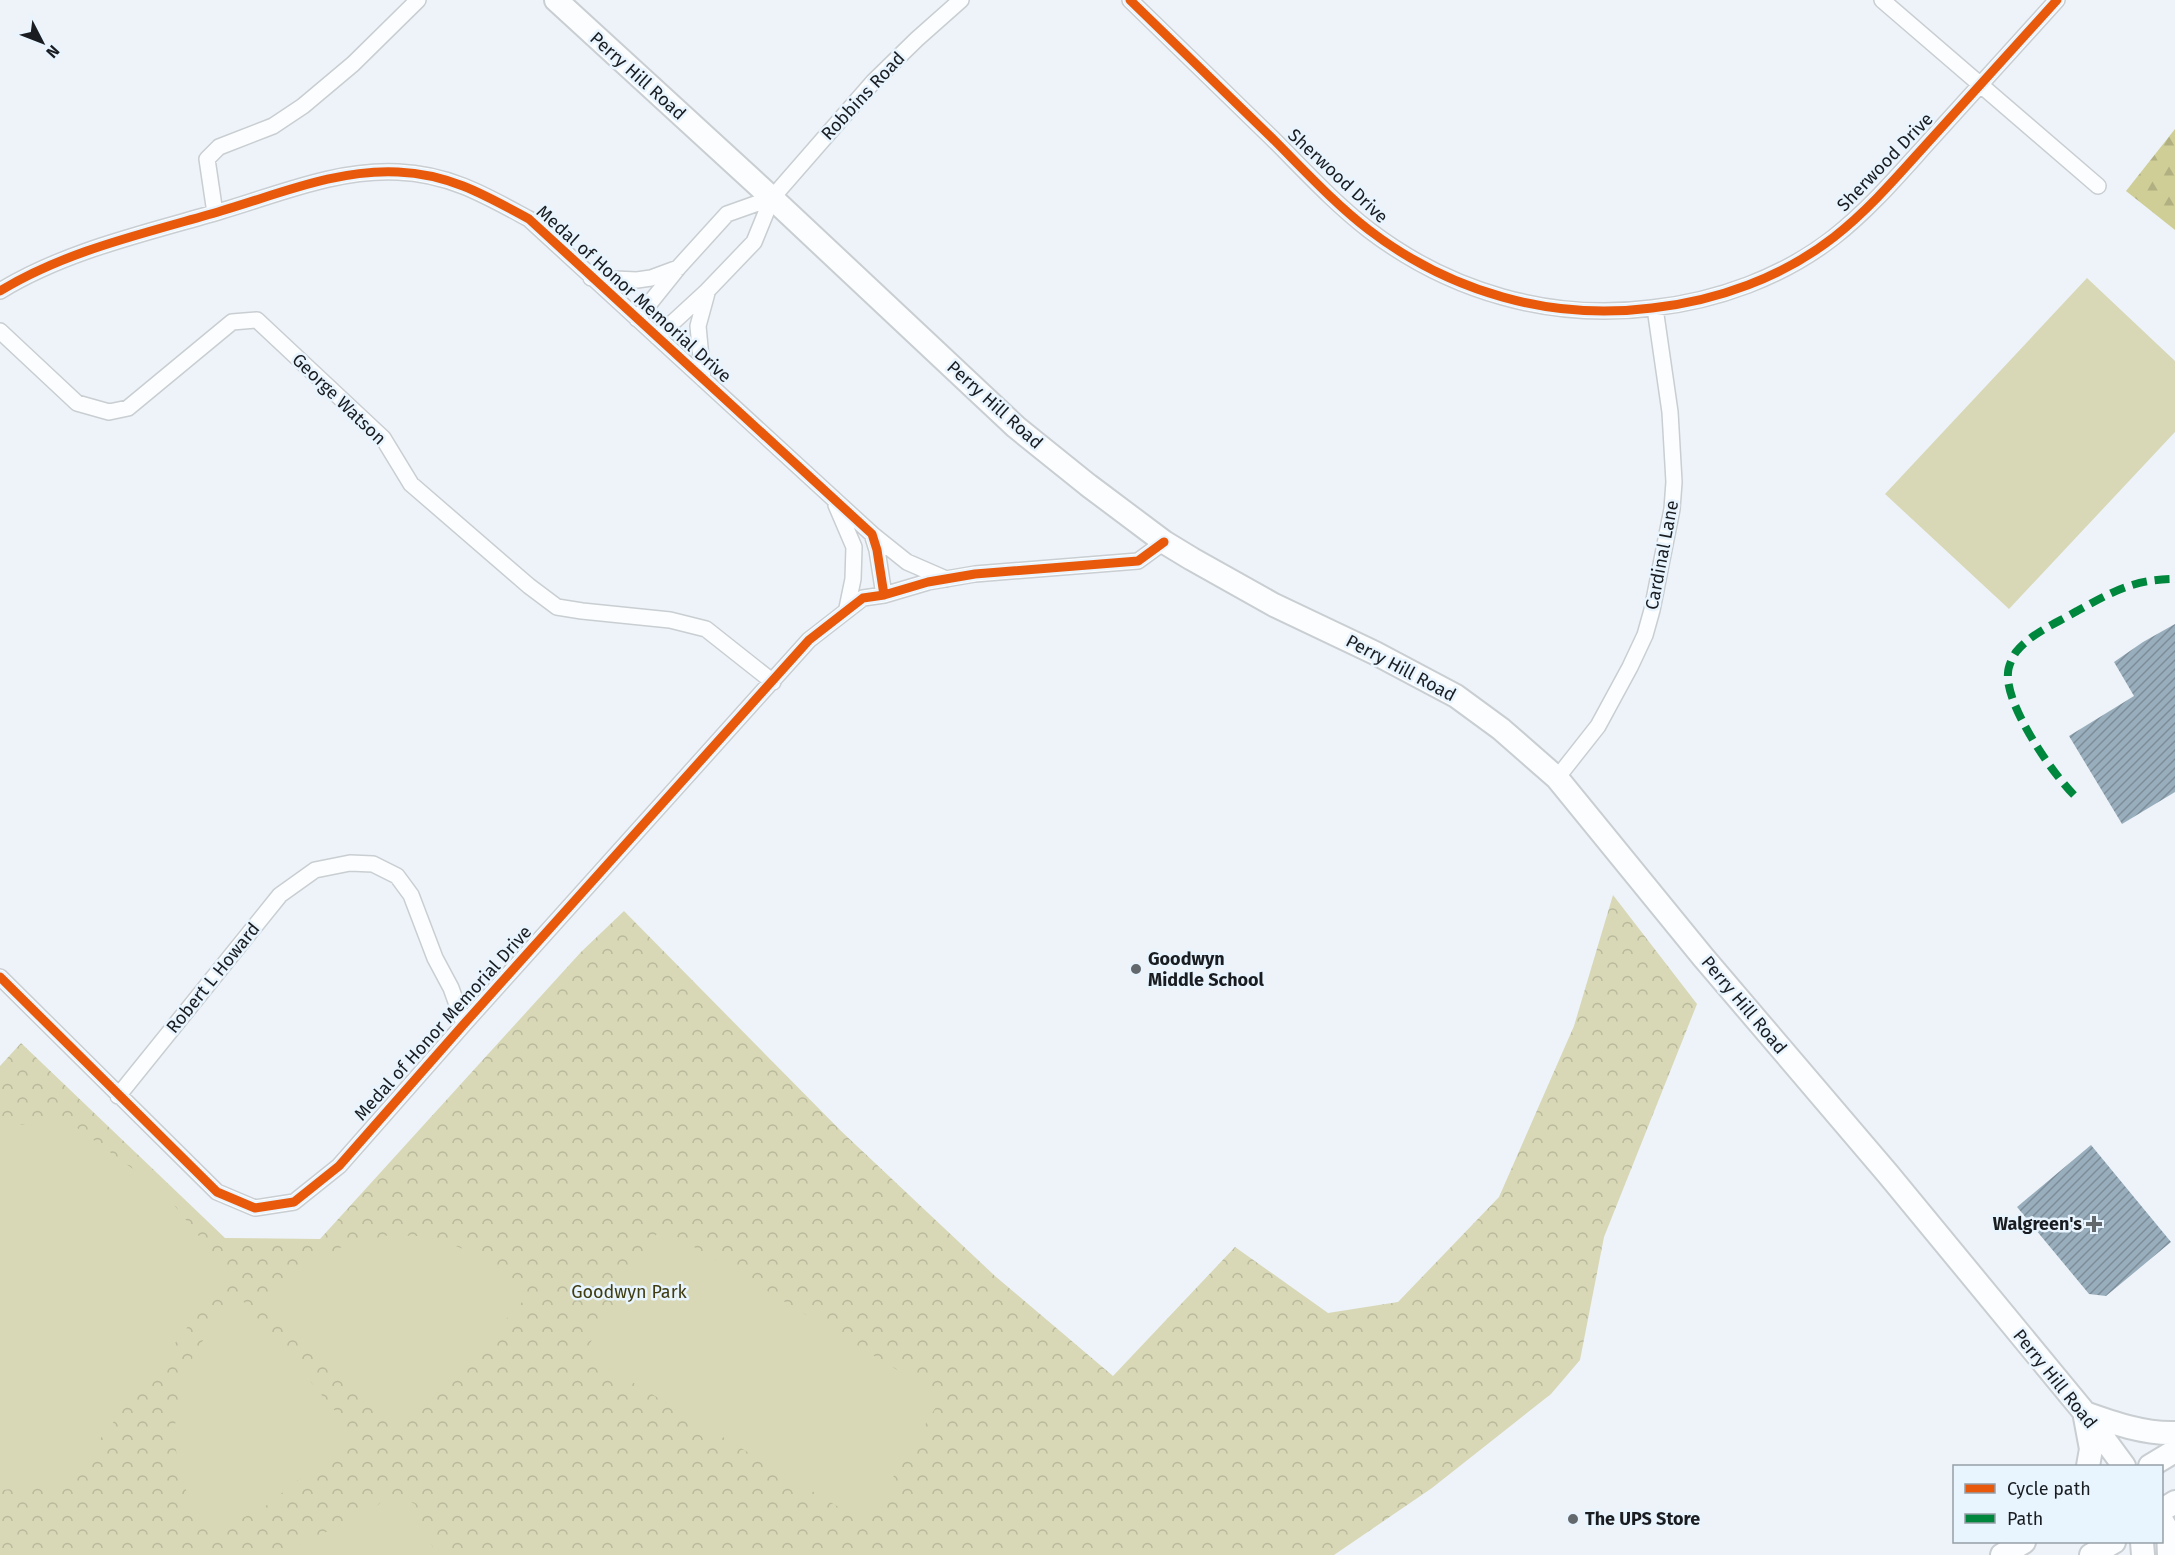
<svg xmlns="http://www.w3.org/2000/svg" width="2175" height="1555" font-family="'Fira Sans',sans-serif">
<defs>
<pattern id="forest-firs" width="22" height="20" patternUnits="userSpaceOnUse" patternTransform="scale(1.5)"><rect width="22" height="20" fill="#cfce97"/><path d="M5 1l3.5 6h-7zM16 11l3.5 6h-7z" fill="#b1b082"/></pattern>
<pattern id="park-crowns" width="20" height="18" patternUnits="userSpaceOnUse" patternTransform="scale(1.5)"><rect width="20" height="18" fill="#d8d8b6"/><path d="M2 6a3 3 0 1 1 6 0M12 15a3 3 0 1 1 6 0" fill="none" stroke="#b9b99c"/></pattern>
<pattern id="building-hatch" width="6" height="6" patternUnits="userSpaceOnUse" patternTransform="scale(1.5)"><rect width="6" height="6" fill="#99aebc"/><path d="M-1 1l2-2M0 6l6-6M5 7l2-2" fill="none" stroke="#7c8d98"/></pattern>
</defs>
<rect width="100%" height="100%" fill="#edf3f9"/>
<path fill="url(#forest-firs)" d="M 2175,129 L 2175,230 L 2126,191 Z"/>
<path fill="url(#park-crowns)" d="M 1613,895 L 1697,1004 L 1604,1237 L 1580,1360 L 1551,1394 L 1432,1488 L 1334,1555 L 0,1555 L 0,1066 L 21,1043 L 225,1238 L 320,1239 L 581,952 L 624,911 L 841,1131 L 995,1276 L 1113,1376 L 1235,1247 L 1328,1313 L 1398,1302 L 1499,1197 L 1574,1026 Z"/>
<path fill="#d8d8b6" d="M 2087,278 L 2175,361 L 2175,432 L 2009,609 L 1885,494 Z
M 69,1122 L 163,1191 L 229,1274 L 65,1484 L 2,1490 L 0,1488 L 0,1126 Z
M 661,1227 L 942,1397 L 865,1523 L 584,1353 Z
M 389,1235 C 401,1236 414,1235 426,1237 C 464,1244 497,1266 524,1292 L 523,1301 L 417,1415 L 394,1418 L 267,1305 L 303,1270 L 339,1248 Z
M 243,1301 L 346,1424 L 344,1443 L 262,1509 L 214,1531 C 164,1484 165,1398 201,1343 C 212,1327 227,1314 243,1301 Z
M 397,1496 L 415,1504 L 436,1555 L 277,1555 L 373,1510 L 381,1502 Z"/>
<path fill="url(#building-hatch)" d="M 2175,624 L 2175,792 L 2122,824 L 2069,736 L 2134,696 L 2114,662 L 2143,642 Z
M 2091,1145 L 2171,1242 L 2106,1296 L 2089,1294 L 2017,1207 Z"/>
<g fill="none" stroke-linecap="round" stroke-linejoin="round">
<defs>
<path id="street" d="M 1130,0 C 1177,46 1225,92 1272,138 C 1303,169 1334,203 1369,230 C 1450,292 1551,321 1652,308 C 1717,301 1783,277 1834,237 C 1871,208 1901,172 1932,138 C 1974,92 2015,46 2057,0
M 1882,0 L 2098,186
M 215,213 L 207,159 L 219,147 L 273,126 L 303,106 L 353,64 L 418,0
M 591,278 L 637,280 L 651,278 L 678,268
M 0,291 C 67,250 147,233 221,211 C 279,194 337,169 398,172 C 449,174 485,195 529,219 L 872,534 L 877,550 L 884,595
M 637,319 L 678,268 L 727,214 L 772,198
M 0,331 L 77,403 L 109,412 L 128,408 L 232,322 L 257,320 L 383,438 L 411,484 L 529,586 L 557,607 L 582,611 L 670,620 L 706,629 L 773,682
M 657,337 L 707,291 L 754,242 L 772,198 L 874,81 L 917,39 L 961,0
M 703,379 L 698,326 L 707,293
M 836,505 L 854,547 L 853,579 L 847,608
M 872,534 L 907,562 L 946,579
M 1557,778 L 1598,726 L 1630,667 L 1645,635 L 1652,610 L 1672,509 L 1674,482 L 1670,412 L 1655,308
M 0,977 L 217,1192 L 255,1208 L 294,1202 L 339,1166 L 464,1024 L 809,640 L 863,598 L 884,595 L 928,582 L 975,574 L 1138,561 L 1164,542
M 118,1096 L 280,895 L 315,870 L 350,863 L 373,864 L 397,876 L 411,895 L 435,958 L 451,988 L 464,1024"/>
<path id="secondary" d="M 556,0 L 772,198 L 1016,427 L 1088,485 L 1164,542 L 1192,559 L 1274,605 L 1375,653 L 1456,696 L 1501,729 L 1557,778 L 1703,957 L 1888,1174 L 2085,1413 L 2124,1466
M 2085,1413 C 2113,1423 2144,1434 2175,1433
M 2085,1417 L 2091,1449 L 2088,1466
M 2150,1466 L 2175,1451
M 2162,1510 L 2175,1502
M 2162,1521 L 2168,1531 L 2169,1555
M 2142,1542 L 2143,1555
M 2002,1555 L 2024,1542
M 2091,1555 L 2114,1542"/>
</defs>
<use href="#street" stroke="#c9ced2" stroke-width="18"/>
<use href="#secondary" stroke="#c9ced2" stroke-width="26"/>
<use href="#street" stroke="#fcfdfe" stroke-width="15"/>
<use href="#secondary" stroke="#fcfdfe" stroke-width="22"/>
<path stroke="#00873e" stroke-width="8" stroke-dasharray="15 8" stroke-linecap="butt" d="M 2074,795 C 2052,773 2005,705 2008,673 C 2008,667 2013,656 2016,652 C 2031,633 2057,623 2077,611 C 2112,592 2134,579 2175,579"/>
<defs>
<path id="cycleway" d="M 1130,0 C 1177,46 1225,92 1272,138 C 1303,169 1334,203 1369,230 C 1450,292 1551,321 1652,308 C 1717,301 1783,277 1834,237 C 1871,208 1901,172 1932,138 C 1974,92 2015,46 2057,0
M 0,291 C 67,250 147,233 221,211 C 279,194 337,169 398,172 C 449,174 485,195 529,219 L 872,534 L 877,550 L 884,595
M 0,977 L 217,1192 L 255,1208 L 294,1202 L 339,1166 L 464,1024 L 809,640 L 863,598 L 884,595 L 928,582 L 975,574 L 1138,561 L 1164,542"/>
</defs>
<use href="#cycleway" stroke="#e8f4fe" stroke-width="13"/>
<use href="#cycleway" stroke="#e8590c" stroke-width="9"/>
</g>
<g fill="#63686d" stroke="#e8f4fe" stroke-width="2">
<circle cx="1136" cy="969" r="6"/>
<path d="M2091 1215h6v6h6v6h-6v6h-6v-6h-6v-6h6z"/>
<circle cx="1573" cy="1519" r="6"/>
</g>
<g text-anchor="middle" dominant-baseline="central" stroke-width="5" stroke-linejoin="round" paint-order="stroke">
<g font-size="18" fill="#191d21" stroke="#e8f4fe">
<text transform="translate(638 76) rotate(42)">Perry Hill Road</text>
<text transform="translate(863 96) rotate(-47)">Robbins Road</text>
<text transform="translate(1885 162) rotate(-46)">Sherwood Drive</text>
<text transform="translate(1338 176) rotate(43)">Sherwood Drive</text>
<text transform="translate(634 294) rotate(42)">Medal of Honor Memorial Drive</text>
<text transform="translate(339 399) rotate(44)">George Watson</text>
<text transform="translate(995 405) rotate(42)">Perry Hill Road</text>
<text transform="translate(1662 555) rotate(-79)">Cardinal Lane</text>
<text transform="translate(1401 668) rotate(28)">Perry Hill Road</text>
<text transform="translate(213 978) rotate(-51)">Robert L Howard</text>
<text transform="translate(1744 1005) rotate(50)">Perry Hill Road</text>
<text transform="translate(443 1023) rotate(-48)">Medal of Honor Memorial Drive</text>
<text transform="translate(2055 1379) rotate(51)">Perry Hill Road</text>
</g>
<g font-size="18" font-weight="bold" fill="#191d21" stroke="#e8f4fe" text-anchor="start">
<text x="1148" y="959">Goodwyn<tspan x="1148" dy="21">Middle School</tspan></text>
<text x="2082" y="1224" text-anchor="end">Walgreen's</text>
<text x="1585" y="1519">The UPS Store</text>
</g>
<g font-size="18" fill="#3f3c10" stroke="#e8f4fe">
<text x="629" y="1292">Goodwyn Park</text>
</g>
</g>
<rect x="1953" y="1465" width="210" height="78" fill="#e8f4fe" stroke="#959ea6" stroke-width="1.5"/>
<rect x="1965" y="1484" width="30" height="9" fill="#e8590c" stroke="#959ea6" stroke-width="1.5"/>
<text x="2007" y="1495" font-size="18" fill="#191d21">Cycle path</text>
<rect x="1965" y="1514" width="30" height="9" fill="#00873e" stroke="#959ea6" stroke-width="1.5"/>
<text x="2007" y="1525" font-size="18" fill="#191d21">Path</text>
<g transform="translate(42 42) rotate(132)" stroke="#e8f4fe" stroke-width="4.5" paint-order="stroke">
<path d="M0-4.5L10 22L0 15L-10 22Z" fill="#191d21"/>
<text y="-9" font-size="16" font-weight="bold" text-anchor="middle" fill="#191d21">N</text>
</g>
</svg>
